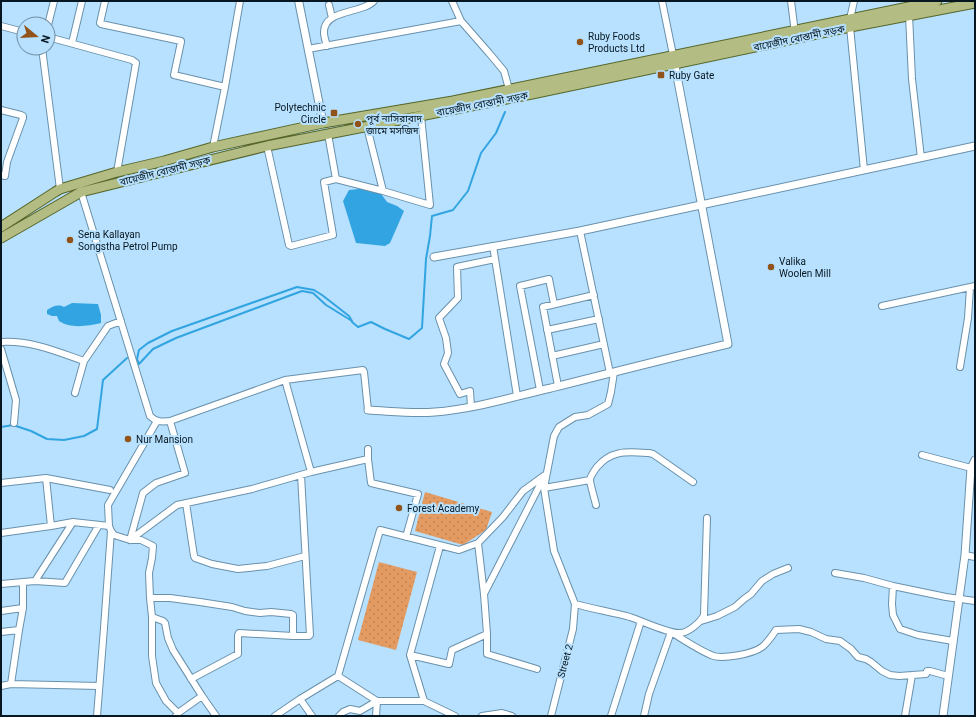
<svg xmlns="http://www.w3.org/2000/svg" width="976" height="717" font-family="Roboto,'Noto Sans Bengali',sans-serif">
<defs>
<pattern id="park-dots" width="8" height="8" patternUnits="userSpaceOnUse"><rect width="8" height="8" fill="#e49b62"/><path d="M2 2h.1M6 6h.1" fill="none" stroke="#c28555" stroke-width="1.8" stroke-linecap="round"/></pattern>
</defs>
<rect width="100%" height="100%" fill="#b7e1fe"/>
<path fill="url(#park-dots)" d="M 425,492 L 492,512 L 486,530 L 463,545 L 415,531 Z
M 379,562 L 417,572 L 396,650 L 358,640 Z"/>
<path fill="#32a4e1" d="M 368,188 L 379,191 L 387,202 L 397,206 L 404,211 L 390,243 L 385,246 L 356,243 L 343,201 L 349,190 Z
M 72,303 L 98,304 L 101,315 L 101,323 C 87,326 71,329 59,321 L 57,316 L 52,316 L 47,314 L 47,310 C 53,306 58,304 64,307 Z"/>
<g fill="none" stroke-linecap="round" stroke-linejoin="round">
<path stroke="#32a4e1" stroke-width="2" d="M 297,287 L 314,290 L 322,295 L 349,316 L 352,321 L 326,305 L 313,293 L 302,291 L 176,338 L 153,349 L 139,364 L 137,359 L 139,350 L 148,343 L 172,331 Z
M 352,322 L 358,327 L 371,322 L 385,329 L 409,339 L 422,328 L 426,259 L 430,236 L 432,216 L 453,210 L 468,191 L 481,153 L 496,133 L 505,112
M 1,427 L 13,425 L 31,431 L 47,439 L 64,440 L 84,436 L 97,429 L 103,380 L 127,358"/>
<defs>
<path id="minor" d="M 105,1 L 100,23 L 101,24 L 181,41 L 181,42 L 174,75 L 225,87 L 213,147
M 452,1 L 461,21 L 489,53 L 504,71 L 509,89
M 662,1 L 673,55
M 791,1 L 795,33
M 854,1 L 850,19 L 850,27 L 864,170
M 329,5 L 332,18
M 909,15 L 912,79 L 921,158
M 48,25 L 54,1
M 1,26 L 24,32
M 48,37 L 132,60 L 136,63 L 117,172
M 72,43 L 82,1
M 327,46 C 326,42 324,37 324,33 C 323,9 362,14 374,1
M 42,48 L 60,189
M 308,49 L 461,21
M 225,87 L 240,1
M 1,110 L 21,115 L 23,116 L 23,118 L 7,162 L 5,176 L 1,175
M 367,127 L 383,191
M 267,146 L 289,245 L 291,246 L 333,235 L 324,182 L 336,179 L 328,134
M 336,179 L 383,191 L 430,205 L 421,116
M 81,192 L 150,416 C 156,422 162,422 170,421 L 285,380 L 311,472 L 252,489 L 177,505 L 130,540
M 580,231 L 610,373
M 493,246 L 517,396
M 882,306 L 975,286
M 547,330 L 599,319
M 1,342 C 30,340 58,352 84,361 L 108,326 L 121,321
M 1,349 L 16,400 L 14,423
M 552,356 L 604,344
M 960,367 L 968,318 L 970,288
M 614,372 L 611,392 L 608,404 L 588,415 L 575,417 L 559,427 L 554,436 L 544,488 L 554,551 L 575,604 C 593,609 612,612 630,617 C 642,621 669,634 680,633 C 688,633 701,622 704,615 L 707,518
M 285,380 L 363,370 L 364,372 L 368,410
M 558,386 L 543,307 L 594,295
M 540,390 L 520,286 L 549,279 L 554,304
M 75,393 L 84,361
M 471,407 L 470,391 L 460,394 L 444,364 L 448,353 L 446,338 L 439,318 L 458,298 L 457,267 L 495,259
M 157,421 L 108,505 L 109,526 L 111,531 L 114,535 L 130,540 L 141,540 L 153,546 L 152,558 L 149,573 L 150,598 L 170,598 L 200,602 L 232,607 L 245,611 L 260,613 L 271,612 L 291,614 L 293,615 L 293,636 L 309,636 L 310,635 L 301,475
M 922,455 L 971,468
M 368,459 L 371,483 L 418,494 L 406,537
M 311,472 L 368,459 L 368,449
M 1,483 L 46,478
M 544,488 L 590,480
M 186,503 L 194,556 L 195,558 L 212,564 L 238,569 L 267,566 L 305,556
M 596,505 C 595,500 590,484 590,480 C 590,476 595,470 597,467 C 612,449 629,452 649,453 L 653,454 L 693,482
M 51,526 L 73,522
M 1,533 L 51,526 L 46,478 L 110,490
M 130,540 L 143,493 L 156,483 L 185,473 L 170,421
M 478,543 L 484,594 L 487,634
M 440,546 L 410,655 L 449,664 L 452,650 L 487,634 L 487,654 L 537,669
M 965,555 L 975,557
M 835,573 L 864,578 L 893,586 L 892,604 L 893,615 L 900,629 L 918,635 L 953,641
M 35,581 L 65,583 L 99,525
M 1,584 L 35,581 L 73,522 L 109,526
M 893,586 L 946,597 L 975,601
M 150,598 L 152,617 L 163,621 L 165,623 L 168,638 L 173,650 L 202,696 L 216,716
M 1,611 L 23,608 L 23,582
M 152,617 L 152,656 L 156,683 L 166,701 L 178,713 L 176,716
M 701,621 L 717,616 L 735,607 L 744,599 L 751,594 L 762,581 L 773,574 L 788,568
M 19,630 L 23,608
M 1,632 L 19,630 L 11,684
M 410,655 L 424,701
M 338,676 L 377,701 L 424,701 L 455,716
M 191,679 L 238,654 L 238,635 L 239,633 L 293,636
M 1,686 L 11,684 L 99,686
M 300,699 L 312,716
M 178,713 L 202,696
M 97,716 L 104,628 L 111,531
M 275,716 L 300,699 L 338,676 L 380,530 L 459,550 L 478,543 L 503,517 L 523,491 L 545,475 L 484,594
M 339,716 L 343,712 L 350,709 L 360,711 L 377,701 L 376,716
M 482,716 L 502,713 L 512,716
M 551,716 L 573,629 L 575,604
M 611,716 L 641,621
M 644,716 L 649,694 L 671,632 C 684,640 697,649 711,655 C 721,660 753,654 762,647 C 767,643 772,636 776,630 L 799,629 L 811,632 L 826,639 L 840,641 L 851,649 L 858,657 L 866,659 L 871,662 L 882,671 L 890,675 L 899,676 L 926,674 L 927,671 L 930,671 L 948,676
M 905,716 L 912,675"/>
<path id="tertiary" d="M 299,1 L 299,3 L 323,123
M 434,257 L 580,231 L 975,146
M 368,410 C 390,411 412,414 435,412 C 474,409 512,397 551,388 C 610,373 669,358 728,344 L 674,60
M 943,716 L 965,555 L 971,468 L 975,460"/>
<path id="primary" d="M 1,227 L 55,192 L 60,189 L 117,172 L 164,161 L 213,147 L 323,123 L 453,101 L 937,1
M 1,238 L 81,192 L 267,146 L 532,94 L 850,27 L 975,3"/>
</defs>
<use href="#minor" stroke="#6991ac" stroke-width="8"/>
<use href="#tertiary" stroke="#6991ac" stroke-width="9"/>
<use href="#primary" stroke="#56662a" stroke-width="11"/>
<use href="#minor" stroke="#fff" stroke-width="6"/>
<use href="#tertiary" stroke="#fff" stroke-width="7"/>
<use href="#primary" stroke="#b3bc82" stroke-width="9"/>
</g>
<g fill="#91531a" stroke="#b7e1fe" stroke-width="1.5">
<circle cx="580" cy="42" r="4"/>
<rect x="657" y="71" width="8" height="8" rx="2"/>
<rect x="330" y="109" width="8" height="8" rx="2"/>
<circle cx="358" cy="124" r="4"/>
<circle cx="70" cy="240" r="4"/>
<circle cx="771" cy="267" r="4"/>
<circle cx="128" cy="439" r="4"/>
<circle cx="399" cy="508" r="4"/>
</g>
<g text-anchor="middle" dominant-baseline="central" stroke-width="4" stroke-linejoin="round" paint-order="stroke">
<g font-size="10" fill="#071721" stroke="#b7e1fe" text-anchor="start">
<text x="588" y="36">Ruby Foods<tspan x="588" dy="12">Products Ltd</tspan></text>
<text x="669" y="75">Ruby Gate</text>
<text x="326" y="107" text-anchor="end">Polytechnic<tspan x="326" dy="12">Circle</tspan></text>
<text x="366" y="118">পূর্ব নাসিরাবাদ<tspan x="366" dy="12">জামে মসজিদ</tspan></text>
<text x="78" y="234">Sena Kallayan<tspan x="78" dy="12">Songstha Petrol Pump</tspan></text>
<text x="779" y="261">Valika<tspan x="779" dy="12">Woolen Mill</tspan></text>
<text x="136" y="439">Nur Mansion</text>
<text x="407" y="508">Forest Academy</text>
</g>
<g font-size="10" fill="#071721" stroke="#b7e1fe">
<text transform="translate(799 38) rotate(-12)">বায়েজীদ বোস্তামী সড়ক</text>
<text transform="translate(482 104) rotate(-11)">বায়েজীদ বোস্তামী সড়ক</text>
<text transform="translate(165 171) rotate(-14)">বায়েজীদ বোস্তামী সড়ক</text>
<text transform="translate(565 661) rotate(-75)">Street 2</text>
</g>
</g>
<rect width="976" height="717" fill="none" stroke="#071721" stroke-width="4"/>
<g transform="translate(36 36) rotate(108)"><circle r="19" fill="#b7e1fe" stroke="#7190a6"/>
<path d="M0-3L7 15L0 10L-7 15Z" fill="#91531a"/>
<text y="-6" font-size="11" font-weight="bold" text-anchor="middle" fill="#071721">N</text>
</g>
</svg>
